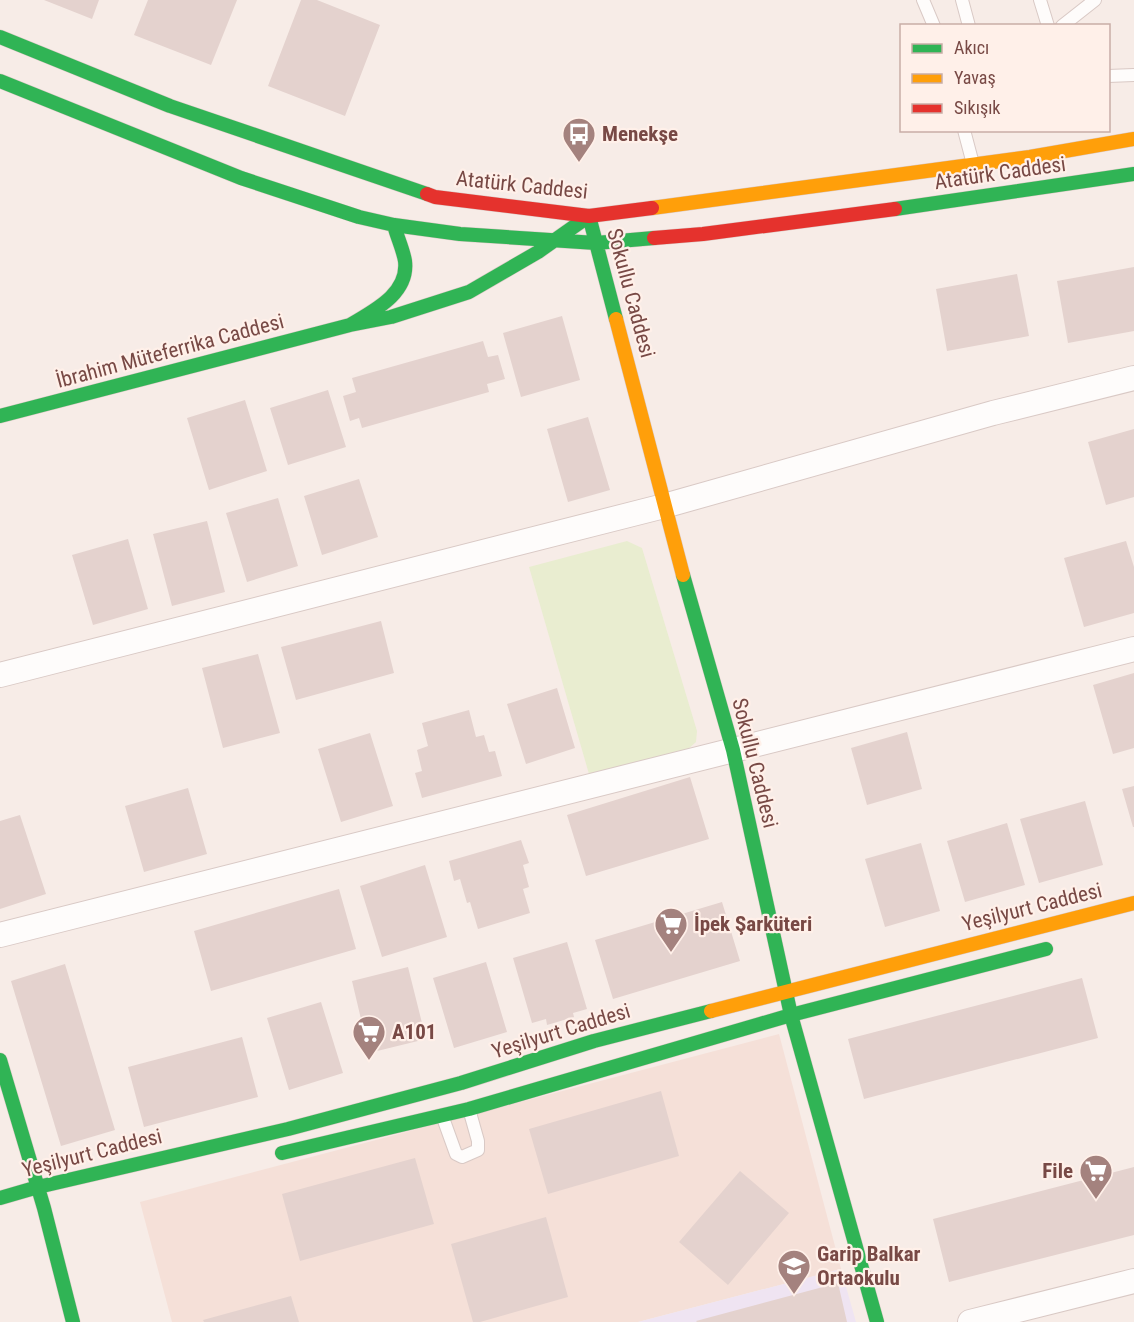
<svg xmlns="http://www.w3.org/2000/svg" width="1134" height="1322" font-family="'Roboto Condensed',sans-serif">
<rect width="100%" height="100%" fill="#f7ece7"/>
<path fill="#f5e0d8" d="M 779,1034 L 841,1269 L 638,1322 L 172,1322 L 140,1202 Z"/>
<path fill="#efe4f2" d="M 841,1269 L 856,1322 L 638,1322 Z"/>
<path fill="#e9edd0" d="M 627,541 L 642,548 L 697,731 L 696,742 L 688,749 L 589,774 L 529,567 Z"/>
<path fill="#e4d2ce" d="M 44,0 L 99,0 L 92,19 Z
M 148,0 L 237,0 L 211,65 L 134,35 Z
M 301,0 L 317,0 L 380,25 L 345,116 L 268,86 Z
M 1134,267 L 1134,331 L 1068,343 L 1057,281 Z
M 1017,274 L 1029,336 L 947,351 L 936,289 Z
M 562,316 L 580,380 L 521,397 L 503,333 Z
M 483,341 L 488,357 L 498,355 L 505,379 L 487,384 L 489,392 L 362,428 L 359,418 L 350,421 L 343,396 L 356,392 L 352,378 Z
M 328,390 L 346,447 L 288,465 L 270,408 Z
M 245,400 L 267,471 L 209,490 L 187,418 Z
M 588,417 L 610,490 L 568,502 L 547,429 Z
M 1134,429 L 1134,497 L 1106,505 L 1088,442 Z
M 359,479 L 378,537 L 322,555 L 304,496 Z
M 278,498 L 298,566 L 247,582 L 226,513 Z
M 207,521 L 225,592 L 172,606 L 153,534 Z
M 128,539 L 148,609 L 93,625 L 72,555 Z
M 1126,541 L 1134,567 L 1134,613 L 1084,627 L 1064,558 Z
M 381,621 L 394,673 L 296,700 L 281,647 Z
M 258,654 L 280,733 L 223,748 L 202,668 Z
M 1134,673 L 1134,748 L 1113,754 L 1093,685 Z
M 557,688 L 575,748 L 526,764 L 507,704 Z
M 469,710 L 476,737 L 484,735 L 489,752 L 495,751 L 502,776 L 422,798 L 415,773 L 422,771 L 417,750 L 428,746 L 422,723 Z
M 907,732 L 922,789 L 867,805 L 851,748 Z
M 370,733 L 393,806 L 341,822 L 318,749 Z
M 690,777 L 709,839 L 586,876 L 567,815 Z
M 1134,786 L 1134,827 L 1133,827 L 1122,789 Z
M 188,788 L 207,854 L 144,872 L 125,806 Z
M 1085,801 L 1103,865 L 1039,883 L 1020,819 Z
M 20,815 L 46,894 L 0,909 L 0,821 Z
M 1007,823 L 1025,885 L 965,902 L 947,841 Z
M 521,840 L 529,863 L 523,865 L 529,887 L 523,889 L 530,913 L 478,929 L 470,902 L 467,903 L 460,879 L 454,881 L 449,861 Z
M 921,843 L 940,911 L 885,927 L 865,859 Z
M 425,865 L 447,937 L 382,957 L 360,886 Z
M 339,889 L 356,949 L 211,991 L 194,931 Z
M 722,902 L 740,961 L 613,999 L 595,940 Z
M 567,942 L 587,1009 L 573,1013 L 574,1017 L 547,1025 L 546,1019 L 532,1023 L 513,958 Z
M 486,962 L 507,1032 L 454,1048 L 433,978 Z
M 65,964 L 115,1130 L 61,1146 L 11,981 Z
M 408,967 L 426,1039 L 369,1053 L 352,981 Z
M 1082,978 L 1098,1038 L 864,1099 L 848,1039 Z
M 321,1002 L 343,1073 L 289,1090 L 267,1018 Z
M 242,1037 L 258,1097 L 144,1127 L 128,1067 Z
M 661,1091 L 679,1156 L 548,1194 L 529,1129 Z
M 415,1158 L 434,1224 L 300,1261 L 282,1194 Z
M 1134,1167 L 1134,1235 L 949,1282 L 933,1219 Z
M 740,1171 L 789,1213 L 728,1285 L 679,1242 Z
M 546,1217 L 568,1297 L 480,1322 L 473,1322 L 451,1244 Z
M 838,1283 L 847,1322 L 697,1322 L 696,1321 Z
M 291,1296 L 299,1322 L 204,1322 L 203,1320 Z"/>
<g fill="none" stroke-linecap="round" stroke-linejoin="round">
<defs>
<path id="lane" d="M 923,0 L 934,26
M 962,0 L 969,26
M 1040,0 L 1048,26
M 1062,26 L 1095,0
M 1108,76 L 1134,75
M 964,130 L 973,164
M 443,1118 L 456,1154 L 462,1157 L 478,1150 L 478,1141 L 469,1109"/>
<path id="street" d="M 0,675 L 664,506 L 993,413 L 1134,378
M 0,935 L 1134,649
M 970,1322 L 1134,1281"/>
<path id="fast" d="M 0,37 L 170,106 L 427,194
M 0,81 L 241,178 L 359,217 L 394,225 L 460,234 L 596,243 L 654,238
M 895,209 L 1134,174
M 394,225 C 397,237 403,249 405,261 C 409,294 373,311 350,325 L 391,317 L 469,292 L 538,252 L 589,216 L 616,319
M 0,416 L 350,325
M 683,575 L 733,750 L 791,1015 L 877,1322
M 0,1060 L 44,1208 L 73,1322
M 282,1153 L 469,1109 L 791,1015 L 1046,949
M 0,1198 L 38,1187 L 288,1129 L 461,1083 L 594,1041 L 711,1011"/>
<path id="slow" d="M 652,208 L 1030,157 L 1134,139
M 616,319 L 683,575
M 711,1011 L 1134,903"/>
<path id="jam" d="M 427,194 L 435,197 L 589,216 L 652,208
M 654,238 L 703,234 L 895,209"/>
</defs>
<use href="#lane" stroke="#d9c9c5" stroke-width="14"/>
<use href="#street" stroke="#d9c9c5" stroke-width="26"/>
<use href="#fast" stroke="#dbc9c5" stroke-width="15"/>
<use href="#slow" stroke="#dbc9c5" stroke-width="15"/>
<use href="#jam" stroke="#dbc9c5" stroke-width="15"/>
<use href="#lane" stroke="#fefcfb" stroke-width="12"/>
<use href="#street" stroke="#fefcfb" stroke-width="24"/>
<use href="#fast" stroke="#30b455" stroke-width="14"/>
<use href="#slow" stroke="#ff9f0a" stroke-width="14"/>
<use href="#jam" stroke="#e5322d" stroke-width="14"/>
</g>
<defs>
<symbol id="bus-pin" viewBox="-11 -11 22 30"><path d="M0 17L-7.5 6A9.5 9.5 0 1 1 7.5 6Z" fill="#a4827e" stroke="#fff0e9"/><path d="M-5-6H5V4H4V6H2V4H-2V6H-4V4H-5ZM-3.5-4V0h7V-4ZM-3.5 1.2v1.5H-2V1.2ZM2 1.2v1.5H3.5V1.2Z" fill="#fff"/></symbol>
<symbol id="supermarket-pin" viewBox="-11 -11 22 30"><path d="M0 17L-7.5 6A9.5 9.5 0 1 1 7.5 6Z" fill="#a4827e" stroke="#fff0e9"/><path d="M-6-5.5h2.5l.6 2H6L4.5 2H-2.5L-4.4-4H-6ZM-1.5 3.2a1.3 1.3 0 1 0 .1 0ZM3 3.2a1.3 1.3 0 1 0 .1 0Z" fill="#fff"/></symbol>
<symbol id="school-pin" viewBox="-11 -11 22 30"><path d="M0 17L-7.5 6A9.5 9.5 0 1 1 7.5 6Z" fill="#a4827e" stroke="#fff0e9"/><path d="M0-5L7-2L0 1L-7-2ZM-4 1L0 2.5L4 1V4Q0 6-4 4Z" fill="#fff"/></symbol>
</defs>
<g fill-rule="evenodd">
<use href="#bus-pin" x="560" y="115" width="38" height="52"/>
<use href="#supermarket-pin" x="652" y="905" width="38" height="52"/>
<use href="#supermarket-pin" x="350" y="1013" width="38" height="52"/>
<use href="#supermarket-pin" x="1077" y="1152" width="38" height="52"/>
<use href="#school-pin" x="775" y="1247" width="38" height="52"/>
</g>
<g text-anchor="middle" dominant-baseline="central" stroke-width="4.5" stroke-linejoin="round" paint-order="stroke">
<g font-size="21" font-weight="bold" fill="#784945" stroke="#fff0e9" text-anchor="start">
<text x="602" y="134">Menekşe</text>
<text x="694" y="924">İpek Şarküteri</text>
<text x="392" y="1032">A101</text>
<text x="1073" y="1171" text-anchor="end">File</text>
<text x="817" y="1254">Garip Balkar<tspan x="817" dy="24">Ortaokulu</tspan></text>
</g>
<g font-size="21" fill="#784945" stroke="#fff0e9">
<text transform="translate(1000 173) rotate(-8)">Atatürk Caddesi</text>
<text transform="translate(522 185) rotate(6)">Atatürk Caddesi</text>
<text transform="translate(631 293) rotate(75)">Sokullu Caddesi</text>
<text transform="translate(170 351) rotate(-15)">İbrahim Müteferrika Caddesi</text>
<text transform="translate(755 763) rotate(76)">Sokullu Caddesi</text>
<text transform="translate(1032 907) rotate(-14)">Yeşilyurt Caddesi</text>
<text transform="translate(561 1031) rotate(-17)">Yeşilyurt Caddesi</text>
<text transform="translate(92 1153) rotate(-14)">Yeşilyurt Caddesi</text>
</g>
</g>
<rect x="900" y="24" width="210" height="108" fill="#fff0e9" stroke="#c9ada7" stroke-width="1.5"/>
<rect x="912" y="44" width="30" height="9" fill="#30b455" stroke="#c9ada7" stroke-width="1.5"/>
<text x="954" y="54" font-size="18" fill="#784945">Akıcı</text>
<rect x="912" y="74" width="30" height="9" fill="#ff9f0a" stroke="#c9ada7" stroke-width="1.5"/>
<text x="954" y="84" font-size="18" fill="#784945">Yavaş</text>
<rect x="912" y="104" width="30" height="9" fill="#e5322d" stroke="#c9ada7" stroke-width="1.5"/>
<text x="954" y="114" font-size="18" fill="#784945">Sıkışık</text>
</svg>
